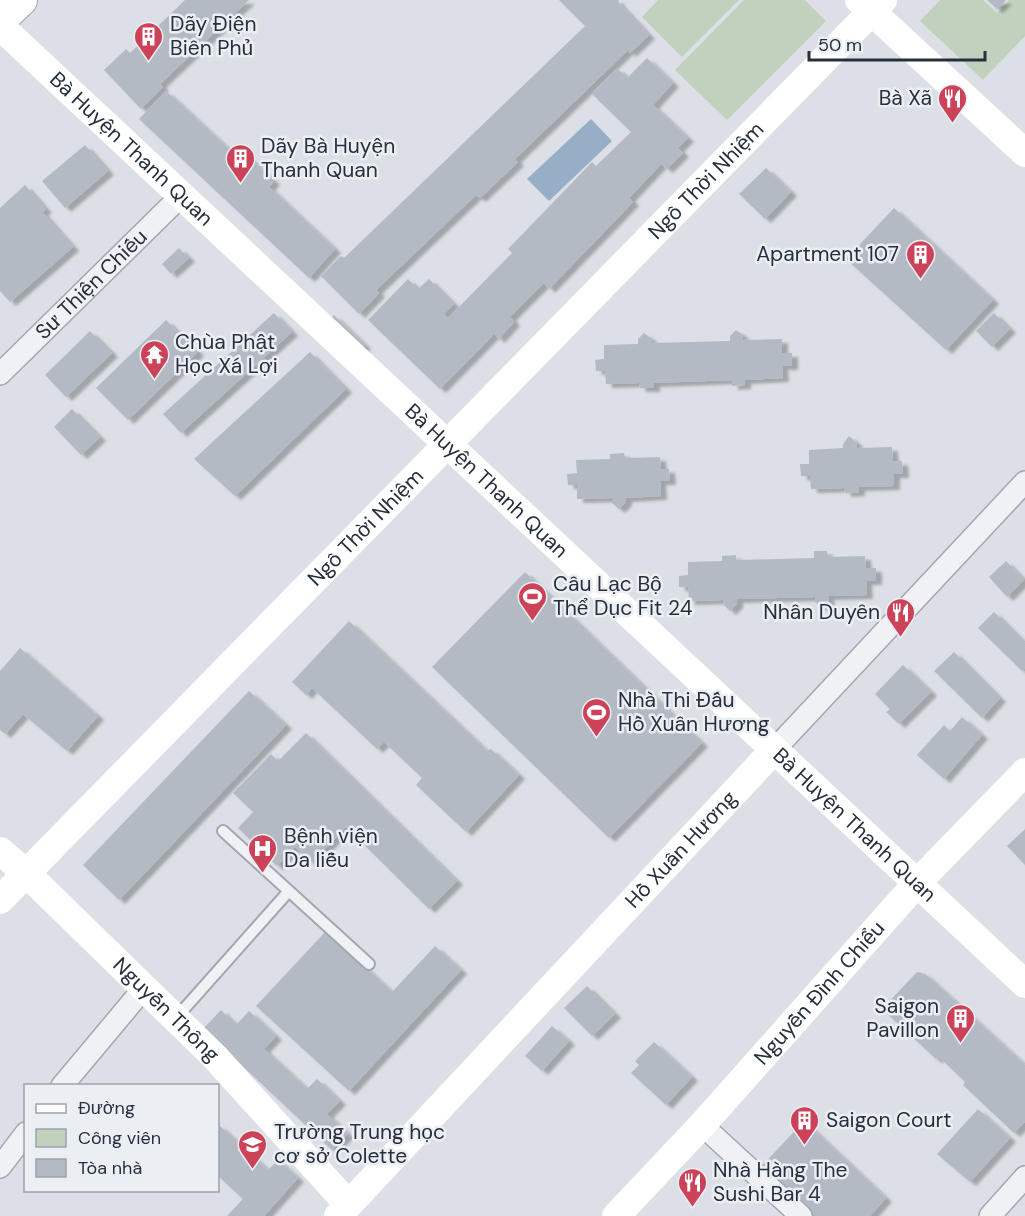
<svg xmlns="http://www.w3.org/2000/svg" width="1025" height="1216" font-family="'DM Sans',sans-serif">
<defs>
<filter id="shadow"><feDropShadow dx="6" dy="4" stdDeviation="1.5" flood-color="#0004"/></filter>
</defs>
<rect width="100%" height="100%" fill="#dce0e6"/>
<path fill="#c2d0be" d="M 658,0 L 739,0 L 682,57 L 642,17 Z
M 744,0 L 805,0 L 826,21 L 727,120 L 675,70 Z
M 940,0 L 983,0 L 997,13 L 1009,0 L 1025,0 L 1025,36 L 983,80 L 920,21 Z"/>
<path fill="#97afc6" d="M 591,119 L 612,141 L 549,201 L 527,179 Z"/>
<path fill="#b4bac3" filter="url(#shadow)" d="M 185,0 L 249,0 L 160,84 L 163,87 L 141,109 L 104,70 L 126,49 L 130,53 Z
M 559,0 L 619,0 L 618,2 L 649,35 L 630,53 L 628,50 L 515,159 L 518,162 L 480,198 L 476,195 L 376,290 L 379,293 L 359,314 L 321,276 L 341,256 L 344,258 L 585,26 Z
M 987,0 L 1006,0 L 997,9 Z
M 647,58 L 673,83 L 653,105 L 688,138 L 678,148 L 683,153 L 667,169 L 661,164 L 629,198 L 633,202 L 549,289 L 544,283 L 510,317 L 514,322 L 499,339 L 494,334 L 440,389 L 368,320 L 408,279 L 418,289 L 429,279 L 454,304 L 444,314 L 448,318 L 512,253 L 508,249 L 592,162 L 596,166 L 631,132 L 592,94 L 617,68 L 627,78 Z
M 166,91 L 234,154 L 239,148 L 274,181 L 269,187 L 335,249 L 309,278 L 139,119 Z
M 85,145 L 108,171 L 65,208 L 42,181 Z
M 766,168 L 791,192 L 765,219 L 739,194 Z
M 25,185 L 46,209 L 42,212 L 73,247 L 10,302 L 0,291 L 0,208 Z
M 894,208 L 993,300 L 946,350 L 846,259 Z
M 179,248 L 189,258 L 171,274 L 162,264 Z
M 274,313 L 292,332 L 181,433 L 163,414 Z
M 994,313 L 1010,329 L 992,347 L 976,331 Z
M 334,315 L 365,345 L 355,355 L 327,323 Z
M 166,320 L 198,352 L 128,420 L 96,388 Z
M 736,330 L 743,335 L 743,340 L 782,339 L 782,353 L 792,353 L 792,366 L 782,366 L 783,378 L 745,380 L 745,385 L 732,386 L 732,380 L 654,383 L 654,388 L 640,388 L 639,383 L 606,384 L 605,371 L 596,371 L 595,360 L 604,359 L 604,345 L 638,344 L 638,339 L 644,333 L 652,339 L 652,343 L 730,341 L 730,336 Z
M 90,331 L 112,353 L 66,397 L 45,375 Z
M 310,352 L 346,389 L 235,496 L 194,459 Z
M 72,409 L 100,437 L 81,455 L 54,427 Z
M 849,436 L 857,443 L 857,448 L 892,447 L 893,462 L 902,461 L 903,474 L 894,474 L 894,486 L 859,487 L 859,492 L 845,493 L 844,488 L 811,489 L 810,476 L 801,476 L 800,464 L 809,464 L 809,450 L 843,448 L 843,444 Z
M 624,453 L 625,458 L 660,457 L 661,469 L 669,469 L 670,481 L 660,481 L 661,496 L 626,498 L 626,502 L 619,509 L 612,503 L 612,498 L 577,499 L 577,485 L 568,485 L 567,474 L 577,473 L 576,460 L 610,459 L 610,454 Z
M 814,551 L 827,551 L 827,557 L 865,556 L 866,568 L 876,568 L 876,581 L 866,581 L 867,595 L 828,596 L 829,602 L 822,607 L 815,602 L 815,597 L 737,599 L 737,604 L 730,611 L 723,604 L 723,600 L 689,601 L 688,587 L 679,587 L 679,576 L 688,575 L 688,562 L 722,561 L 722,556 L 736,555 L 736,560 L 814,558 Z
M 1006,561 L 1024,580 L 1007,597 L 989,577 Z
M 525,572 L 702,743 L 609,838 L 432,667 Z
M 994,612 L 1025,643 L 1025,668 L 1022,671 L 978,628 Z
M 349,621 L 487,751 L 491,749 L 519,775 L 466,832 L 416,785 L 422,778 L 384,742 L 377,749 L 312,688 L 306,695 L 292,682 Z
M 20,648 L 98,716 L 67,751 L 23,714 L 5,734 L 0,730 L 0,671 Z
M 954,652 L 1000,698 L 982,718 L 934,671 Z
M 903,665 L 931,692 L 899,724 L 886,712 L 890,709 L 875,694 Z
M 249,691 L 286,725 L 119,900 L 83,865 Z
M 962,717 L 982,735 L 944,779 L 917,755 L 944,725 L 950,731 Z
M 306,733 L 457,881 L 429,909 L 346,827 L 311,863 L 295,847 L 277,866 L 238,828 L 253,812 L 233,793 L 271,754 L 278,761 Z
M 1025,829 L 1025,865 L 1007,846 Z
M 326,931 L 392,992 L 435,946 L 461,970 L 349,1091 L 256,1006 Z
M 919,972 L 925,974 L 1025,1065 L 1025,1122 L 1014,1133 L 963,1085 L 965,1082 L 939,1057 L 936,1059 L 882,1009 L 916,973 Z
M 587,986 L 615,1014 L 592,1036 L 564,1008 Z
M 221,1010 L 236,1025 L 249,1011 L 276,1036 L 264,1049 L 307,1089 L 317,1079 L 340,1101 L 327,1114 L 348,1134 L 332,1150 L 203,1029 Z
M 552,1026 L 569,1041 L 542,1071 L 525,1056 Z
M 654,1042 L 692,1077 L 666,1105 L 631,1073 L 639,1065 L 635,1061 Z
M 978,1109 L 1010,1138 L 970,1182 L 937,1154 Z
M 804,1121 L 886,1198 L 870,1216 L 807,1216 L 758,1170 Z
M 218,1124 L 268,1170 L 278,1160 L 298,1178 L 264,1216 L 227,1216 L 243,1199 L 218,1176 Z"/>
<g fill="none" stroke-linecap="round" stroke-linejoin="round">
<defs>
<path id="lane" d="M 223,831 L 369,964
M 176,1018 L 289,891"/>
<g id="street">
<path id="s1" d="M 0,374 L 181,196"/>
<path d="M 774,750 L 1025,482"/>
<path d="M 62,1086 L 144,988"/>
<path d="M 702,1125 L 801,1216"/>
<path d="M 0,1167 L 26,1133"/>
<path d="M 990,1216 L 1025,1177"/>
</g>
<path id="primary" d="M 0,20 L 21,0"/>
</defs>
<use href="#lane" stroke="#a2a7b0" stroke-width="14"/>
<use href="#street" stroke="#a2a7b0" stroke-width="24"/>
<use href="#primary" stroke="#9ca5b1" stroke-width="34"/>
<use href="#lane" stroke="#eff1f5" stroke-width="10"/>
<use href="#street" stroke="#eff1f5" stroke-width="21"/>
<g stroke="#fff" stroke-width="28">
<path d="M 859,0 L 1025,153"/>
<path id="s2" d="M 0,26 L 1025,984"/>
<path id="s3" d="M 0,851 L 26,873 L 215,1057 L 348,1204"/>
<path id="s4" d="M 0,900 L 883,0"/>
<path id="s5" d="M 338,1216 L 774,750"/>
<path id="s6" d="M 616,1216 L 702,1125 L 917,883 L 1025,772"/>
</g>
<use href="#primary" stroke="#fff" stroke-width="32"/>
</g>
<defs>
<symbol id="building-pin" viewBox="-11 -11 22 30"><path d="M0 17L-7.5 6A9.5 9.5 0 1 1 7.5 6Z" fill="#cb4259" stroke="#ebeff4"/><path d="M-4-6H4V6H1V3H-1V6H-4ZM-2.5-4.3h1.7v1.8h-1.7ZM.8-4.3h1.7v1.8H.8ZM-2.5-1h1.7V.8h-1.7ZM.8-1h1.7V.8H.8Z" fill="#fff"/></symbol>
<symbol id="restaurant-pin" viewBox="-11 -11 22 30"><path d="M0 17L-7.5 6A9.5 9.5 0 1 1 7.5 6Z" fill="#cb4259" stroke="#ebeff4"/><path d="M-5-6h1v4h1v-4h1v4h1v-4h1v5L-1.5 .5V6h-2V.5L-5-1ZM5-6V6H3V1.5H1.5Q1.5-4 5-6Z" fill="#fff"/></symbol>
<symbol id="temple-pin" viewBox="-11 -11 22 30"><path d="M0 17L-7.5 6A9.5 9.5 0 1 1 7.5 6Z" fill="#cb4259" stroke="#ebeff4"/><path d="M0-6L5-2H3V0L6.5 2.5H4V6H1.5V3h-3V6H-4V2.5H-6.5L-3 0V-2H-5Z" fill="#fff"/></symbol>
<symbol id="stadium-pin" viewBox="-11 -11 22 30"><path d="M0 17L-7.5 6A9.5 9.5 0 1 1 7.5 6Z" fill="#cb4259" stroke="#ebeff4"/><path d="M0-5a6.5 5 0 1 0 0 10a6.5 5 0 1 0 0-10ZM-3.5-1.8h7v3.6h-7Z" fill="#fff"/></symbol>
<symbol id="hospital-pin" viewBox="-11 -11 22 30"><path d="M0 17L-7.5 6A9.5 9.5 0 1 1 7.5 6Z" fill="#cb4259" stroke="#ebeff4"/><path d="M-5-5h3v3.5h4V-5h3V5h-3V1.5h-4V5h-3Z" fill="#fff"/></symbol>
<symbol id="school-pin" viewBox="-11 -11 22 30"><path d="M0 17L-7.5 6A9.5 9.5 0 1 1 7.5 6Z" fill="#cb4259" stroke="#ebeff4"/><path d="M0-5L7-2L0 1L-7-2ZM-4 1L0 2.5L4 1V4Q0 6-4 4Z" fill="#fff"/></symbol>
</defs>
<g fill-rule="evenodd">
<use href="#building-pin" x="132" y="20" width="33" height="45"/>
<use href="#restaurant-pin" x="936" y="82" width="33" height="45"/>
<use href="#building-pin" x="224" y="142" width="33" height="45"/>
<use href="#building-pin" x="904" y="238" width="33" height="45"/>
<use href="#temple-pin" x="138" y="338" width="33" height="45"/>
<use href="#stadium-pin" x="516" y="580" width="33" height="45"/>
<use href="#restaurant-pin" x="884" y="596" width="33" height="45"/>
<use href="#stadium-pin" x="580" y="696" width="33" height="45"/>
<use href="#hospital-pin" x="246" y="832" width="33" height="45"/>
<use href="#building-pin" x="944" y="1002" width="33" height="45"/>
<use href="#building-pin" x="788" y="1104" width="33" height="45"/>
<use href="#school-pin" x="236" y="1128" width="33" height="45"/>
<use href="#restaurant-pin" x="676" y="1166" width="33" height="45"/>
</g>
<g text-anchor="middle" dominant-baseline="central" stroke-width="5" stroke-linejoin="round" paint-order="stroke">
<g font-size="21" fill="#262f3c" stroke="#ebeff4" text-anchor="start">
<text x="170" y="24">Dãy Điện<tspan x="170" dy="24">Biên Phủ</tspan></text>
<text x="932" y="98" text-anchor="end">Bà Xã</text>
<text x="261" y="146">Dãy Bà Huyện<tspan x="261" dy="24">Thanh Quan</tspan></text>
<text x="899" y="254" text-anchor="end">Apartment 107</text>
<text x="175" y="342">Chùa Phật<tspan x="175" dy="24">Học Xá Lợi</tspan></text>
<text x="553" y="584">Câu Lạc Bộ<tspan x="553" dy="24">Thể Dục Fit 24</tspan></text>
<text x="880" y="612" text-anchor="end">Nhân Duyên</text>
<text x="618" y="700">Nhà Thi Đấu<tspan x="618" dy="24">Hồ Xuân Hương</tspan></text>
<text x="284" y="836">Bệnh viện<tspan x="284" dy="24">Da liễu</tspan></text>
<text x="939" y="1006" text-anchor="end">Saigon<tspan x="939" dy="24">Pavillon</tspan></text>
<text x="826" y="1120">Saigon Court</text>
<text x="274" y="1132">Trường Trung học<tspan x="274" dy="24">cơ sở Colette</tspan></text>
<text x="713" y="1170">Nhà Hàng The<tspan x="713" dy="24">Sushi Bar 4</tspan></text>
</g>
<g font-size="21" fill="#262f3c" stroke="#ebeff4">
<text stroke="none"><textPath href="#s2" startOffset="180">Bà Huyện Thanh Quan</textPath></text>
<text stroke="none"><textPath href="#s4" startOffset="1008">Ngô Thời Nhiệm</textPath></text>
<text stroke="none"><textPath href="#s1" startOffset="128">Sư Thiện Chiếu</textPath></text>
<text stroke="none"><textPath href="#s2" startOffset="666">Bà Huyện Thanh Quan</textPath></text>
<text stroke="none"><textPath href="#s4" startOffset="522">Ngô Thời Nhiệm</textPath></text>
<text stroke="none"><textPath href="#s2" startOffset="1170">Bà Huyện Thanh Quan</textPath></text>
<text stroke="none"><textPath href="#s5" startOffset="502">Hồ Xuân Hương</textPath></text>
<text stroke="none"><textPath href="#s6" startOffset="302">Nguyễn Đình Chiểu</textPath></text>
<text stroke="none"><textPath href="#s3" startOffset="230">Nguyễn Thông</textPath></text>
</g>
</g>
<rect x="24" y="1084" width="195" height="108" fill="#ebeff4" stroke="#9ca2aa" stroke-width="1.5"/>
<rect x="36" y="1104" width="30" height="9" fill="#ffffff" stroke="#9ca2aa" stroke-width="1.5"/>
<text x="78" y="1114" font-size="18" fill="#262f3c">Đường</text>
<rect x="36" y="1129" width="30" height="18" fill="#c2d0be" stroke="#9ca2aa" stroke-width="1.5"/>
<text x="78" y="1144" font-size="18" fill="#262f3c">Công viên</text>
<rect x="36" y="1159" width="30" height="18" fill="#b4bac3" stroke="#9ca2aa" stroke-width="1.5"/>
<text x="78" y="1174" font-size="18" fill="#262f3c">Tòa nhà</text>
<path d="M809 51v9h176v-9" fill="none" stroke="#262f3c" stroke-width="3"/>
<text x="818" y="51" font-size="18" fill="#262f3c" stroke="#ebeff4" stroke-width="4.5" paint-order="stroke">50 m</text>
</svg>
